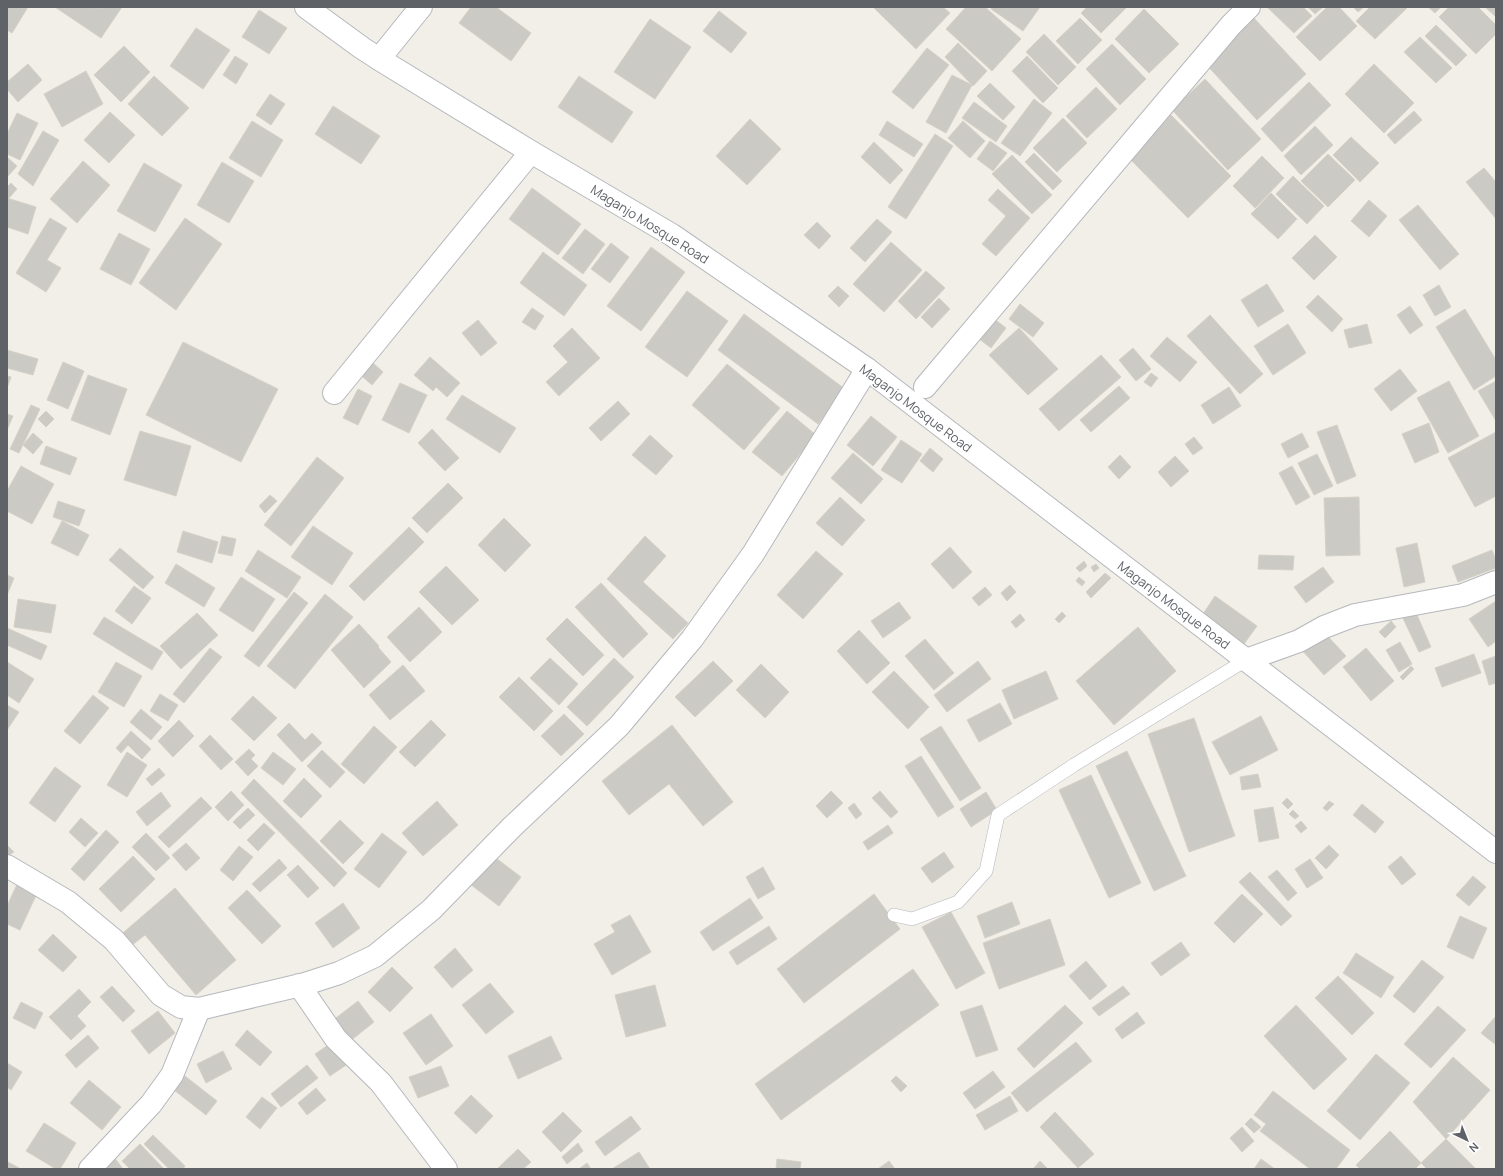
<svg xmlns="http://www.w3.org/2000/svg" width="1503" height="1176" font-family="Manrope,sans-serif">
<rect width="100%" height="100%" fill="#f1efe8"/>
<path fill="#cccac5" stroke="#d6d1c6" d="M 7,7 L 28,7 L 12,33 L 7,30 Z
M 55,7 L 102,8 L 122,7 L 101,38 Z
M 471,7 L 496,7 L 531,33 L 511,61 L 459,23 Z
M 873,7 L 943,7 L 950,13 L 916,49 Z
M 966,7 L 985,7 L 1021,39 L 992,71 L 946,29 Z
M 993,7 L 1040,7 L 1023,31 L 991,9 Z
M 1087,7 L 1127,7 L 1101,33 L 1081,13 Z
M 1267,7 L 1303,7 L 1312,16 L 1294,33 Z
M 1308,7 L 1323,7 L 1315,14 Z
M 1327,7 L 1339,7 L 1357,26 L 1320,61 L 1296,37 Z
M 1353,7 L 1364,7 L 1358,12 Z
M 1370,7 L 1408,7 L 1375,39 L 1356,21 Z
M 1428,7 L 1441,7 L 1435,13 Z
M 1449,7 L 1478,7 L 1496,25 L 1496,34 L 1476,54 L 1439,17 Z
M 1485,7 L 1496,7 L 1496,17 Z
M 1144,9 L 1179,44 L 1149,73 L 1115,39 Z
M 259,10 L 287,28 L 269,54 L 242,37 Z
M 719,11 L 747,33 L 731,53 L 703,31 Z
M 1252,16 L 1306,74 L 1257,120 L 1204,62 Z
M 1080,18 L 1102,40 L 1078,64 L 1056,41 Z
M 650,19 L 691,47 L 655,99 L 614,72 Z
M 1436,25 L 1467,55 L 1456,66 L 1425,36 Z
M 196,28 L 230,50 L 203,89 L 170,66 Z
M 1044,34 L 1076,67 L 1058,85 L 1026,52 Z
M 1420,37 L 1452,68 L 1436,83 L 1404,52 Z
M 958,43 L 987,71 L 973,86 L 945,57 Z
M 1112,44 L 1146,79 L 1120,105 L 1086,69 Z
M 124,46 L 150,72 L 121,102 L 94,75 Z
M 927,48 L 949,65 L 913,109 L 892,92 Z
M 235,56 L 248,64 L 236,84 L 223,75 Z
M 1027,56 L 1058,88 L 1043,103 L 1012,71 Z
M 28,64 L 42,80 L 18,102 L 7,89 L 7,82 Z
M 1374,64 L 1414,103 L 1384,133 L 1345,94 Z
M 86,71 L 103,104 L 62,127 L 44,94 Z
M 952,75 L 972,85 L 946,133 L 926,122 Z
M 154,76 L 189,108 L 162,136 L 128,104 Z
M 579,76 L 633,112 L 612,143 L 558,107 Z
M 1205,79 L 1261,139 L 1228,170 L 1172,110 Z
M 1309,82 L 1331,105 L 1282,152 L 1261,129 Z
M 990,83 L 1015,107 L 1003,120 L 977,96 Z
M 1096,87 L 1117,109 L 1087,138 L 1066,116 Z
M 270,94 L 285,104 L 271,125 L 256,115 Z
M 1034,99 L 1052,113 L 1020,156 L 1001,143 Z
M 974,102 L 1007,126 L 996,142 L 962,118 Z
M 333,106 L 380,136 L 361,164 L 315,134 Z
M 1414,111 L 1422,120 L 1395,144 L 1387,135 Z
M 110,112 L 135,135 L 109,163 L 84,140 Z
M 17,113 L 38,123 L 20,160 L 7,154 L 7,134 Z
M 1171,115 L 1231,176 L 1188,218 L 1130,159 Z
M 1063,118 L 1087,143 L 1057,172 L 1033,148 Z
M 750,119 L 781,149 L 747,185 L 716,156 Z
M 252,121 L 283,140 L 261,177 L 229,158 Z
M 887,121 L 923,144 L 914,157 L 879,135 Z
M 963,121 L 985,141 L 970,158 L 948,138 Z
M 1315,126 L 1333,145 L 1301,175 L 1284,156 Z
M 43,131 L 59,140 L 33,186 L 18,174 Z
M 935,134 L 953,146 L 906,219 L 888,207 Z
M 1351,137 L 1379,163 L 1360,182 L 1333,155 Z
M 990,141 L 1007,153 L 993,171 L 977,159 Z
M 874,142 L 903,170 L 890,184 L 861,157 Z
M 1034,153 L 1062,181 L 1053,190 L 1025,162 Z
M 1328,154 L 1355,180 L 1328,207 L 1301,181 Z
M 1012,155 L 1052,195 L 1032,214 L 992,174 Z
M 1262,156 L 1284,178 L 1255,208 L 1233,186 Z
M 7,157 L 17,166 L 8,176 L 7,175 Z
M 83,161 L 110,185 L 77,223 L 50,199 Z
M 222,162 L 254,181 L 229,223 L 197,205 Z
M 144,163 L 182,185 L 155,232 L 117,211 Z
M 1484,168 L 1496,182 L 1496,219 L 1466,182 Z
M 1293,176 L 1324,206 L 1307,224 L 1276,194 Z
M 11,183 L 17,189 L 9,198 L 7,196 L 7,187 Z
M 532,188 L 581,224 L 558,255 L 509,219 Z
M 998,189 L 1030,218 L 996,256 L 982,244 L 1006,216 L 988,200 Z
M 1271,193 L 1297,219 L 1278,239 L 1251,214 Z
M 7,198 L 36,207 L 28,234 L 7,227 Z
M 1369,200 L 1387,216 L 1369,237 L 1351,221 Z
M 1418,205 L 1459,254 L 1440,270 L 1399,220 Z
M 50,218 L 67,228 L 47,260 L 61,268 L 46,292 L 16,273 Z
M 185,218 L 222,244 L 176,310 L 139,283 Z
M 877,219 L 892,232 L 865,262 L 850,248 Z
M 817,222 L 831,236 L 819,249 L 804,235 Z
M 585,229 L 605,244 L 583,274 L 562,258 Z
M 119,233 L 150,249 L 131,285 L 100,269 Z
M 1315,235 L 1337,257 L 1314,280 L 1292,258 Z
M 891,242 L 922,270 L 884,312 L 853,284 Z
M 611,243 L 629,257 L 610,283 L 591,269 Z
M 651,247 L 685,272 L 641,331 L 607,306 Z
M 543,252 L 587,285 L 564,316 L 520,283 Z
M 926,271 L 945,288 L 916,319 L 898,301 Z
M 1267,284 L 1284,311 L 1258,327 L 1241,300 Z
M 1439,285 L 1451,307 L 1435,316 L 1423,295 Z
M 838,286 L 849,296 L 839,307 L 828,296 Z
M 687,291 L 728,321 L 687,377 L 645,347 Z
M 1318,295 L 1343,319 L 1332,332 L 1306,307 Z
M 939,298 L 950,309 L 932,328 L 921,317 Z
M 1020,304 L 1044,323 L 1033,337 L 1009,319 Z
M 1410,306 L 1423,325 L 1410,334 L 1397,315 Z
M 532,308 L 544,316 L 535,330 L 522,322 Z
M 1465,309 L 1496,360 L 1496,376 L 1474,390 L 1436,327 Z
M 744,314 L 845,389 L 818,424 L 718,350 Z
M 989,315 L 1006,328 L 991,348 L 974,335 Z
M 1210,315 L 1263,374 L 1240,394 L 1187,336 Z
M 478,320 L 497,343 L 481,356 L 462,333 Z
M 1288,324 L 1306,353 L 1273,375 L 1254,346 Z
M 1367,324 L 1372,343 L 1349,348 L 1344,330 Z
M 572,328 L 600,358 L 559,396 L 546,382 L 568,362 L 553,346 Z
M 1019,328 L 1058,369 L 1028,395 L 989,355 Z
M 1167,337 L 1197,362 L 1180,382 L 1150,356 Z
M 183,342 L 278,389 L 241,462 L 146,415 Z
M 1133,348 L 1151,369 L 1136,381 L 1119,360 Z
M 7,350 L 38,359 L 33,375 L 7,368 Z
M 361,352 L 383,372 L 372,385 L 349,365 Z
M 1101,355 L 1121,377 L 1059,431 L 1039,409 Z
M 430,357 L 460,383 L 447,397 L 436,387 L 433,391 L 414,375 Z
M 63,362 L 84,371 L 68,409 L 47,400 Z
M 727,364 L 780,408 L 744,450 L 692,405 Z
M 1400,369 L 1417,391 L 1391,411 L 1374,389 Z
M 1151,373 L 1158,378 L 1151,387 L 1144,382 Z
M 88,375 L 127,389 L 110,435 L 71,420 Z
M 7,376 L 11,377 L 7,388 Z
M 1449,381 L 1479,436 L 1448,453 L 1417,398 Z
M 1496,381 L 1496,421 L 1478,391 Z
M 400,383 L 427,395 L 409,433 L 382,420 Z
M 1119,386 L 1130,398 L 1091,432 L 1080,420 Z
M 1229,387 L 1241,406 L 1213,424 L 1201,405 Z
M 358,389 L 372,396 L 358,425 L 343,418 Z
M 462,395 L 516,428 L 500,453 L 446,419 Z
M 618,401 L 630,414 L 601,441 L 589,428 Z
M 31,405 L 40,409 L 19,453 L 10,449 Z
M 46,411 L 54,419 L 46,427 L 38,419 Z
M 787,411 L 816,435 L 782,476 L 752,452 Z
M 7,414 L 13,416 L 7,430 Z
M 871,416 L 897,437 L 873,466 L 847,445 Z
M 1429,423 L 1439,452 L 1415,463 L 1402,434 Z
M 1337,425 L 1356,476 L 1337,484 L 1317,432 Z
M 432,429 L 459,458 L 445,471 L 418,443 Z
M 140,431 L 191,446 L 176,496 L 124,480 Z
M 1496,432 L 1496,496 L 1475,507 L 1448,458 Z
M 33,433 L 43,442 L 33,454 L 23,445 Z
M 1302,433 L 1309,447 L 1288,458 L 1281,444 Z
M 650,435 L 673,456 L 656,475 L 632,455 Z
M 1194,437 L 1203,448 L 1193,455 L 1185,444 Z
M 901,440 L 922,454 L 902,483 L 881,470 Z
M 46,446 L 77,458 L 70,475 L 40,464 Z
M 930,448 L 943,459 L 933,472 L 920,461 Z
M 853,453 L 883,479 L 861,504 L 831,478 Z
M 1317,454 L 1333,486 L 1314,495 L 1298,463 Z
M 1120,455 L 1131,467 L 1119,479 L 1108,467 Z
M 1175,456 L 1189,471 L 1171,487 L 1158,472 Z
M 317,457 L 344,478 L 291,546 L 264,525 Z
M 21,466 L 54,484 L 32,524 L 7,511 L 7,491 Z
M 1292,466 L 1310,497 L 1296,505 L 1279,473 Z
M 448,483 L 463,498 L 427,533 L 412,518 Z
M 270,495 L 277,501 L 265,513 L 259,506 Z
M 840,497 L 865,520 L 842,546 L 816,523 Z
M 1359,497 L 1360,555 L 1326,556 L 1324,498 Z
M 58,501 L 85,510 L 79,526 L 53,517 Z
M 504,518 L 531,545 L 505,572 L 478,545 Z
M 62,521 L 89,535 L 78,556 L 51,543 Z
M 313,526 L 353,553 L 332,585 L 291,557 Z
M 409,527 L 424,542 L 364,601 L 349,586 Z
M 183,531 L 218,542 L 212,563 L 177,552 Z
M 222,536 L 236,539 L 232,556 L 218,553 Z
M 645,536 L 666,556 L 643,582 L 688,623 L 673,639 L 607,579 Z
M 1417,543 L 1425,582 L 1404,587 L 1396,548 Z
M 950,547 L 972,572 L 953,589 L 931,564 Z
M 120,548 L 154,577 L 143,589 L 109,560 Z
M 258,550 L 301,577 L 287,598 L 245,571 Z
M 1492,550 L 1496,560 L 1496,568 L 1458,582 L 1452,566 Z
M 816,551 L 843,574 L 803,619 L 777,595 Z
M 1259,555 L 1294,556 L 1293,570 L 1258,569 Z
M 1084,561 L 1087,566 L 1080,572 L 1076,568 Z
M 176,564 L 215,588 L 204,607 L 165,583 Z
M 1096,564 L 1099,568 L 1094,572 L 1091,567 Z
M 446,566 L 479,600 L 452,625 L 419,592 Z
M 1323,567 L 1334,582 L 1306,603 L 1294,587 Z
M 1105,573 L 1111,578 L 1091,598 L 1086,592 Z
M 7,575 L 14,578 L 7,595 Z
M 241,577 L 275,599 L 253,632 L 219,610 Z
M 1079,577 L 1085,582 L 1082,586 L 1076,581 Z
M 601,583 L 648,634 L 623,658 L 575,607 Z
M 1010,585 L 1016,592 L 1007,601 L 1001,593 Z
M 134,586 L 151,598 L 132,624 L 115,611 Z
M 985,587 L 992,595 L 979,606 L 972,598 Z
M 294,592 L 308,603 L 259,667 L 244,656 Z
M 325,594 L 353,617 L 295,689 L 267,666 Z
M 1215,596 L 1257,626 L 1244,644 L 1203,614 Z
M 18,599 L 56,605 L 51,633 L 14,627 Z
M 1496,601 L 1496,641 L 1488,647 L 1469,619 Z
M 899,602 L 911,618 L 883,638 L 871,621 Z
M 419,607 L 442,632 L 410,662 L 387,637 Z
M 1414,608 L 1431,647 L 1419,652 L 1401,614 Z
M 1062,612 L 1066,616 L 1059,623 L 1055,619 Z
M 197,613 L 218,635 L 181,669 L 160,646 Z
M 1020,614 L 1025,620 L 1016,628 L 1011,622 Z
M 104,617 L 163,652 L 152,670 L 93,634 Z
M 567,618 L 604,655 L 583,676 L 546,639 Z
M 1391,621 L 1396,627 L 1385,638 L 1379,632 Z
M 359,624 L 379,646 L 378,647 L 391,662 L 364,688 L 331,650 Z
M 1138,627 L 1176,671 L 1114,725 L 1076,681 Z
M 7,628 L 47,646 L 41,660 L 7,645 Z
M 859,630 L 890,663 L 867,684 L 837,651 Z
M 1322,630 L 1346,656 L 1324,675 L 1301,649 Z
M 925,639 L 954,673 L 934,690 L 905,656 Z
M 1400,642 L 1412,664 L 1399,672 L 1386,650 Z
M 210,648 L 222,657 L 184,703 L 173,694 Z
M 1366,648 L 1394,681 L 1371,701 L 1343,667 Z
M 1474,654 L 1481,673 L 1442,687 L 1435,668 Z
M 1496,656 L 1496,683 L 1489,685 L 1482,661 Z
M 550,658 L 578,684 L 559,705 L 530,678 Z
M 614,658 L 634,677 L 587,726 L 567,707 Z
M 713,661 L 733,681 L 695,717 L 675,697 Z
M 978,661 L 991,679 L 947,712 L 934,695 Z
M 7,662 L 34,679 L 19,703 L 7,695 Z
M 116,662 L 142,676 L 124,707 L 98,692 Z
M 761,664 L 789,692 L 765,718 L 736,690 Z
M 403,665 L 425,691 L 390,720 L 369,695 Z
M 1411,666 L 1414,669 L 1403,680 L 1400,677 Z
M 894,671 L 929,707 L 908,729 L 872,692 Z
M 1046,671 L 1058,699 L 1014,719 L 1002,690 Z
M 519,677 L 553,711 L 534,731 L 499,697 Z
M 160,694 L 178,705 L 168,721 L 150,711 Z
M 93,695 L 109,708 L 80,744 L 64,731 Z
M 253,696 L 277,718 L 254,741 L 231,719 Z
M 1000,703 L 1012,724 L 979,742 L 967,720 Z
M 7,705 L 19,712 L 7,730 Z
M 141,709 L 162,727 L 151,740 L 130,722 Z
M 564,714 L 584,734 L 561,756 L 541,736 Z
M 1261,716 L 1278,750 L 1230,775 L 1212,742 Z
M 1194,718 L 1235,836 L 1189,852 L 1148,734 Z
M 179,720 L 194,736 L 173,757 L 158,741 Z
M 431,720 L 446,735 L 415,767 L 399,752 Z
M 289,723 L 305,740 L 312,733 L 322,743 L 302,762 L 277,735 Z
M 672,725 L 733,802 L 703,826 L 669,784 L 629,815 L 602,781 Z
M 374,726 L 397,747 L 364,784 L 341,764 Z
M 941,726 L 981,788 L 960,801 L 920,739 Z
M 131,731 L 151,749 L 142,759 L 128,745 L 121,753 L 116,748 Z
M 210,735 L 233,759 L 221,770 L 199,746 Z
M 249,749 L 255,755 L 251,759 L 258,766 L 248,776 L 235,762 Z
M 322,750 L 345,772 L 330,788 L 307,766 Z
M 1127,751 L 1186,876 L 1154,891 L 1096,766 Z
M 127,752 L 147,765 L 127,797 L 107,785 Z
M 273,752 L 296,769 L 283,785 L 261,768 Z
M 921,756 L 954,807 L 938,817 L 905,766 Z
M 55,767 L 81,786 L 55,822 L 29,803 Z
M 159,768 L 165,775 L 152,786 L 146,779 Z
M 1258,774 L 1261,787 L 1242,790 L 1240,777 Z
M 1091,775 L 1141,883 L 1109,898 L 1059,790 Z
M 304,778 L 322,796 L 301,818 L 283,801 Z
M 254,779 L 347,873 L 334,887 L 241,793 Z
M 231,791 L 244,805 L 228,821 L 215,807 Z
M 831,791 L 843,803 L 827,818 L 816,806 Z
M 880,791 L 898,812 L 891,818 L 872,798 Z
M 161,792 L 171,806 L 147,826 L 136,812 Z
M 986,792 L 997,810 L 971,827 L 960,809 Z
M 201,797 L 212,808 L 169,848 L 158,837 Z
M 1287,798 L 1293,804 L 1288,809 L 1282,803 Z
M 437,801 L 458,825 L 423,856 L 402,833 Z
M 1329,801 L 1334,804 L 1327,811 L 1323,808 Z
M 854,803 L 862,814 L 856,819 L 848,808 Z
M 1362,804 L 1384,822 L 1375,833 L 1353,815 Z
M 1273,807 L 1279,838 L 1259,842 L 1254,810 Z
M 248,808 L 255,815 L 240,829 L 233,822 Z
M 1293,810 L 1299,816 L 1295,819 L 1289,814 Z
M 81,818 L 98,833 L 85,847 L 69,832 Z
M 340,820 L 364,843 L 343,864 L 320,841 Z
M 1301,821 L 1307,828 L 1301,833 L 1295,826 Z
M 264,823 L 275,833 L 258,851 L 247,840 Z
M 888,825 L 893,833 L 868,850 L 863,842 Z
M 106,830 L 119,842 L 84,881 L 71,869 Z
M 146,833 L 170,858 L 156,871 L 132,847 Z
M 382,833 L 407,852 L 379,888 L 354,869 Z
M 186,843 L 200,858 L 186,871 L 172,855 Z
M 7,845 L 14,852 L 7,856 Z
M 1329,845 L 1339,855 L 1326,869 L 1315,858 Z
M 239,846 L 253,857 L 233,881 L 220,870 Z
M 484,849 L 521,877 L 499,906 L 462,878 Z
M 944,852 L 954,867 L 932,883 L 921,868 Z
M 133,856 L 155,879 L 121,912 L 99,889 Z
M 1401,856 L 1416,874 L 1402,885 L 1388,867 Z
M 279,859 L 287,868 L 260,892 L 252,884 Z
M 1310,859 L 1323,878 L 1307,888 L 1295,869 Z
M 298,865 L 319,888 L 308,898 L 287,875 Z
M 763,867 L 775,889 L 758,899 L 746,877 Z
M 1277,870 L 1297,893 L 1288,901 L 1268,877 Z
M 1250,872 L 1292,916 L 1281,926 L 1239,882 Z
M 1473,876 L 1486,887 L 1469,906 L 1456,895 Z
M 19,880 L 39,889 L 20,930 L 7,924 L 7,906 Z
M 175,888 L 236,960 L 196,995 L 145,935 L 127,949 L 117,938 Z
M 247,890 L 281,926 L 262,944 L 228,908 Z
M 874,894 L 900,929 L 804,1003 L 777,969 Z
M 1242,894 L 1263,914 L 1234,943 L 1214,923 Z
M 750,898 L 763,918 L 713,951 L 700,932 Z
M 1012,902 L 1020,924 L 985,938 L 977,916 Z
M 343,903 L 360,928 L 333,948 L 315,923 Z
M 951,912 L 985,973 L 956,989 L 922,927 Z
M 630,915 L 651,952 L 612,975 L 594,944 L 615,932 L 611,925 Z
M 1460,916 L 1487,928 L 1473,959 L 1447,947 Z
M 1050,919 L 1065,965 L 999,989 L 983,943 Z
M 769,926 L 777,939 L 737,965 L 729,952 Z
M 53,934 L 77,957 L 63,972 L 38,950 Z
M 1181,942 L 1190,955 L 1161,976 L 1151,963 Z
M 455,948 L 473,970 L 452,988 L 434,967 Z
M 1356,953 L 1394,977 L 1381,998 L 1343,973 Z
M 1422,960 L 1444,977 L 1414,1013 L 1393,996 Z
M 1086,961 L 1107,986 L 1090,1000 L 1069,976 Z
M 392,967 L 413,988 L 390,1012 L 368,992 Z
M 913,969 L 939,1005 L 781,1120 L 755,1084 Z
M 1338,976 L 1374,1013 L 1352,1035 L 1315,998 Z
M 490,983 L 514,1012 L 486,1034 L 462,1005 Z
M 655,985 L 666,1026 L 626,1037 L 615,995 Z
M 112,986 L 135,1011 L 123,1022 L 100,997 Z
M 1123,986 L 1130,994 L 1099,1016 L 1092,1008 Z
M 79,989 L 91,1002 L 77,1016 L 86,1026 L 71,1040 L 49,1017 Z
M 358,1001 L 374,1022 L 349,1042 L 332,1021 Z
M 21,1002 L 43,1013 L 35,1029 L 13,1018 Z
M 982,1005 L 998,1050 L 976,1057 L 960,1012 Z
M 1065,1005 L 1083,1023 L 1034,1068 L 1017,1049 Z
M 1296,1005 L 1347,1059 L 1314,1090 L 1264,1036 Z
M 1438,1006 L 1466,1030 L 1431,1068 L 1404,1044 Z
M 158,1011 L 175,1033 L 149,1054 L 131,1031 Z
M 1137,1012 L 1145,1023 L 1122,1039 L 1115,1029 Z
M 431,1014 L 453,1046 L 426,1065 L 403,1033 Z
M 1496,1016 L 1496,1045 L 1481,1033 Z
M 247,1030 L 272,1052 L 260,1066 L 235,1045 Z
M 88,1035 L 99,1048 L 76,1068 L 65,1055 Z
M 551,1036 L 562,1059 L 518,1079 L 508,1056 Z
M 334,1041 L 349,1063 L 330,1076 L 315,1054 Z
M 1076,1042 L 1092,1061 L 1027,1112 L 1011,1093 Z
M 223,1051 L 232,1069 L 206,1083 L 197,1064 Z
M 1376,1054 L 1410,1083 L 1360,1140 L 1327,1111 Z
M 1453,1057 L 1490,1090 L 1446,1139 L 1413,1102 Z
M 7,1063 L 22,1072 L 11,1090 L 7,1087 Z
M 307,1065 L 318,1078 L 281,1107 L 271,1094 Z
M 441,1066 L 449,1086 L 418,1098 L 409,1077 Z
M 176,1069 L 217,1101 L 206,1115 L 165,1083 Z
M 993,1071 L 1005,1087 L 975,1109 L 963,1093 Z
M 896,1076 L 907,1086 L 901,1092 L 891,1081 Z
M 89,1080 L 121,1107 L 102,1130 L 70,1103 Z
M 316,1088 L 326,1100 L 307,1115 L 298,1103 Z
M 1273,1091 L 1350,1150 L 1336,1169 L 1310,1169 L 1260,1131 L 1266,1124 L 1254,1115 Z
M 471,1095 L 493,1116 L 476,1134 L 454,1113 Z
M 1010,1096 L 1018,1111 L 985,1130 L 976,1115 Z
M 262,1097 L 277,1108 L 260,1129 L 246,1117 Z
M 563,1112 L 582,1131 L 561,1152 L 542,1132 Z
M 1055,1112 L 1094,1154 L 1078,1168 L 1040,1127 Z
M 631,1116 L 641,1129 L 605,1156 L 595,1142 Z
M 1251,1118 L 1261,1127 L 1254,1133 L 1245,1124 Z
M 44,1123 L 76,1143 L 60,1169 L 56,1169 L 26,1151 Z
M 1242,1127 L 1254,1141 L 1242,1152 L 1230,1138 Z
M 1390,1131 L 1421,1163 L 1415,1169 L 1360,1169 L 1356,1165 Z
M 153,1135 L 185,1166 L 183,1169 L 169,1169 L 144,1144 Z
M 1446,1139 L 1476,1169 L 1427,1169 L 1421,1163 Z
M 578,1143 L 583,1151 L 567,1164 L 562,1157 Z
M 140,1144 L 164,1169 L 130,1169 L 122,1161 Z
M 518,1149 L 531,1162 L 523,1169 L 497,1169 Z
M 639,1152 L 650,1169 L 612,1169 Z
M 114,1157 L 123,1169 L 100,1169 Z
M 777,1159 L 801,1162 L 800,1169 L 776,1169 Z
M 1261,1159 L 1275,1169 L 1254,1169 Z
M 889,1161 L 895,1169 L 878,1169 Z
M 1040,1161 L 1048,1169 L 1033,1169 Z
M 8,1162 L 21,1169 L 7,1169 Z
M 587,1163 L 591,1169 L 579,1169 Z"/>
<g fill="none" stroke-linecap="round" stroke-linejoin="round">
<defs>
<path id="service" d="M 894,915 L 912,919 L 958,902 L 986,871 L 998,815 L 1074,765 L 1246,660"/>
<path id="minor" d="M 379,59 L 421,7
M 925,387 L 1231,25 L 1249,7
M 334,393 L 531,152
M 1246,660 L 1299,641 L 1324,627 L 1355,615 L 1463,595 L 1496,582
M 7,866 L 68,902 L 114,940 L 161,995 L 181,1007 L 199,1009 L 305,984 L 339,973 L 375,956 L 431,910 L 512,827 L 619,726 L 692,639 L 753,554 L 867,369
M 299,985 L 336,1039 L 381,1083 L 446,1169
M 90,1169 L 151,1104 L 172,1075 L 199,1009"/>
<path id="tertiary" d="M 306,7 L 362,48 L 379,59 L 531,152 L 672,235 L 867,369 L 1496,852"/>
</defs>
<use href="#service" stroke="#b5b8bc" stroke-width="14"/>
<use href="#minor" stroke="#b5b8bc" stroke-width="24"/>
<use href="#tertiary" stroke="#b5b8bc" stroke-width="24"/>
<use href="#service" stroke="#fff" stroke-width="13"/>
<use href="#minor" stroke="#fff" stroke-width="22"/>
<use href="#tertiary" stroke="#fff" stroke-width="22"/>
</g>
<g text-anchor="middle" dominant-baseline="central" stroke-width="3" stroke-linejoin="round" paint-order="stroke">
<g font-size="13" fill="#5f6368" stroke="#fff">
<text transform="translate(650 224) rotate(32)">Maganjo Mosque Road</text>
<text transform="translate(916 408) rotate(37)">Maganjo Mosque Road</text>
<text transform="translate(1174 605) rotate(37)">Maganjo Mosque Road</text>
</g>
</g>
<rect width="1503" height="1176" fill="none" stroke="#5f6368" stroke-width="16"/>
<g transform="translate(1467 1140) rotate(137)" stroke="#ffffff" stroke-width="3" paint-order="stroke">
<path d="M0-3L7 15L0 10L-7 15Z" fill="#5f6368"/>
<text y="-6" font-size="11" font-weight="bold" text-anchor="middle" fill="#5f6368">N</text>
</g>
</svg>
